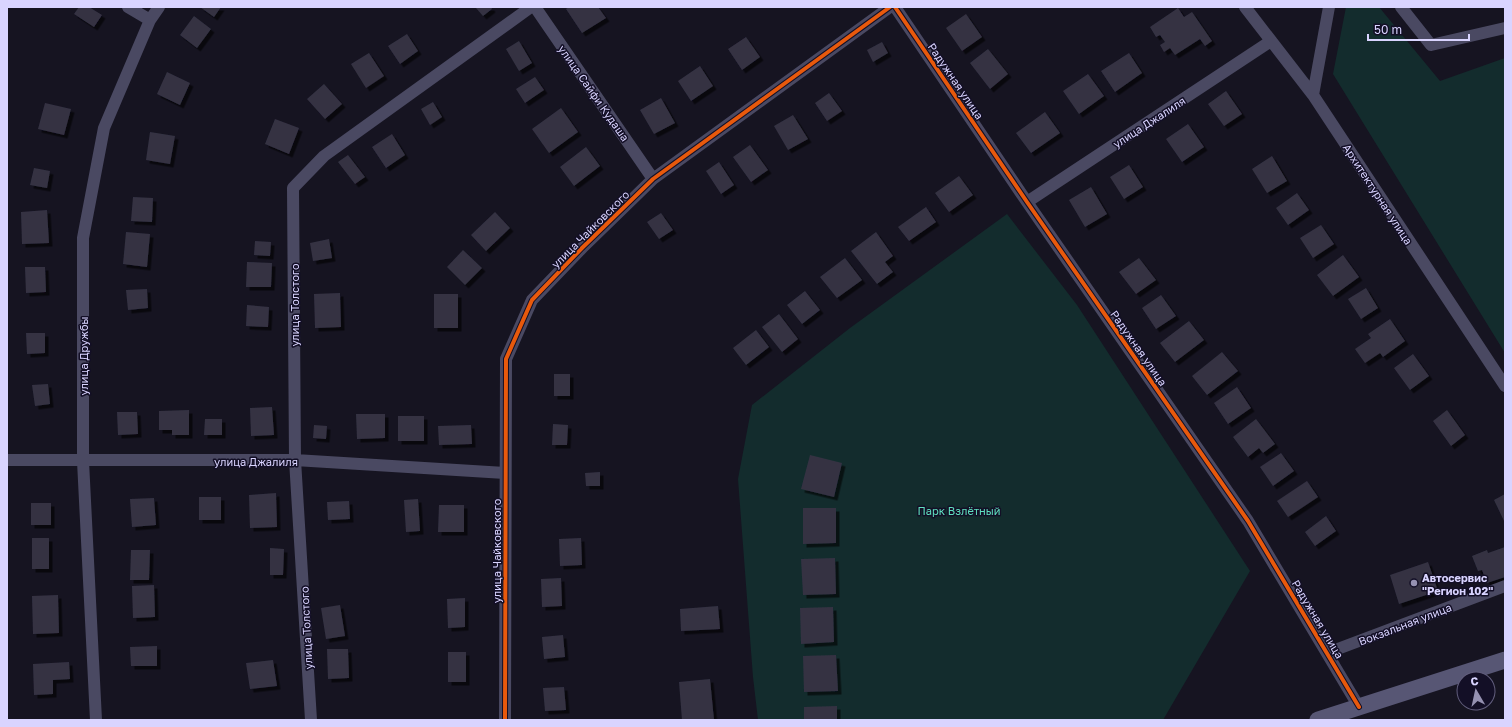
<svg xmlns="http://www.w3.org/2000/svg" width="1512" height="727" font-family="'Golos Text',sans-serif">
<defs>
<filter id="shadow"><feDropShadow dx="3.5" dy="3.5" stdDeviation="0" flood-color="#0009"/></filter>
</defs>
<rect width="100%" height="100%" fill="#161421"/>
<path fill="#132c2d" d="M 1346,7 L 1379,7 L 1440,81 L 1505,58 L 1505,353 L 1333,74 Z
M 1007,214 L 1077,305 L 1250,571 L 1163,720 L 758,720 L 753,677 L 738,479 L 752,405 L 850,328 Z"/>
<path fill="#343243" filter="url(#shadow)" d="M 79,7 L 89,7 L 102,15 L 94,27 L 74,14 Z
M 200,7 L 221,7 L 214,17 Z
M 478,7 L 491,7 L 492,9 L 483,16 L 476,8 Z
M 569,7 L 598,7 L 606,18 L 582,33 L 566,9 Z
M 1178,8 L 1184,17 L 1192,12 L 1212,41 L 1205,46 L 1200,39 L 1175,55 L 1170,48 L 1164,52 L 1160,45 L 1165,42 L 1160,35 L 1156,37 L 1150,27 Z
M 966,14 L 982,37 L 962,51 L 946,28 Z
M 194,16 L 211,29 L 197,48 L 180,35 Z
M 407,34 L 418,51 L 400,64 L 388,46 Z
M 746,37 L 760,57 L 742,70 L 728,49 Z
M 519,41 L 532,63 L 519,71 L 506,49 Z
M 882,42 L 888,53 L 873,62 L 867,50 Z
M 988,49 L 1008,74 L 990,89 L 970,63 Z
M 369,53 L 384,76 L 366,88 L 351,64 Z
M 1129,53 L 1142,73 L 1115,92 L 1101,71 Z
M 700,66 L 713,86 L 691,101 L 678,81 Z
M 167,72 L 190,83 L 180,105 L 157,94 Z
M 1088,74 L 1104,96 L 1079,114 L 1063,91 Z
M 535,77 L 544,90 L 525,103 L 516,89 Z
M 324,84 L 342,104 L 325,119 L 307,99 Z
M 1226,91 L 1242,114 L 1224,126 L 1208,104 Z
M 829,93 L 842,111 L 827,121 L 815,103 Z
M 661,98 L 675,123 L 654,134 L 640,110 Z
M 433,102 L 442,117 L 430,125 L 421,109 Z
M 45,103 L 71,109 L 64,135 L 38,129 Z
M 561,108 L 578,132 L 549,153 L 532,129 Z
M 1045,112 L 1060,133 L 1031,153 L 1016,133 Z
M 793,115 L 808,139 L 788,150 L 774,126 Z
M 275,119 L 299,128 L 289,154 L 265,144 Z
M 1188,124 L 1204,147 L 1182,162 L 1166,139 Z
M 150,132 L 175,136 L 170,164 L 146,160 Z
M 392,134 L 405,155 L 386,168 L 372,147 Z
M 750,145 L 768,170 L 751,182 L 733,157 Z
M 586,147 L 600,166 L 574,186 L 560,167 Z
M 348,155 L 365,177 L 355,184 L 338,162 Z
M 1272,156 L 1287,181 L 1267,193 L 1252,169 Z
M 719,162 L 734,185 L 721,194 L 706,171 Z
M 1129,165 L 1143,187 L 1124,199 L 1110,177 Z
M 34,168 L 50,171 L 47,188 L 30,185 Z
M 959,176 L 973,195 L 949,212 L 935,193 Z
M 1091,187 L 1107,214 L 1085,227 L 1069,200 Z
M 1297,193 L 1309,210 L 1288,225 L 1276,208 Z
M 133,197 L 153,198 L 152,222 L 131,221 Z
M 926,207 L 936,222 L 909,241 L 898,227 Z
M 47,210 L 49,243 L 22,244 L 21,212 Z
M 495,212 L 510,228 L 486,251 L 471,235 Z
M 661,213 L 673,230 L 659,239 L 647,222 Z
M 1321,225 L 1334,244 L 1313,258 L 1300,238 Z
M 126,232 L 150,234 L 147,267 L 123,264 Z
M 876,232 L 893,256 L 885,262 L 893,272 L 877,284 L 851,251 Z
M 329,239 L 332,258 L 313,261 L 310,243 Z
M 255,241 L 271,242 L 270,256 L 254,255 Z
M 463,250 L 482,268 L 465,285 L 447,267 Z
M 1343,255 L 1359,277 L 1333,296 L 1317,275 Z
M 845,258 L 862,280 L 837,298 L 820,277 Z
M 1139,258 L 1156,280 L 1136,294 L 1119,272 Z
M 247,262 L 272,263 L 271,287 L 246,287 Z
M 25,267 L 45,267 L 46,292 L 26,293 Z
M 1366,288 L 1378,308 L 1361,319 L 1348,299 Z
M 147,289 L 148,308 L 128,310 L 126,290 Z
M 805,291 L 820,310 L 802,324 L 787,305 Z
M 340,293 L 341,327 L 315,328 L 314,294 Z
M 434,294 L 458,294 L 458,328 L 434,328 Z
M 1161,295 L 1176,316 L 1156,329 L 1142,308 Z
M 247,305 L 269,307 L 268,327 L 246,326 Z
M 779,314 L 798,339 L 782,352 L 762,327 Z
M 1390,319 L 1405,341 L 1383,357 L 1380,353 L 1365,363 L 1355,349 L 1371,338 L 1368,334 Z
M 1189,321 L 1204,340 L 1175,362 L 1160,343 Z
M 756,330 L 769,347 L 746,365 L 733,348 Z
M 26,333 L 45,333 L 45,353 L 27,354 Z
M 1222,352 L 1238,371 L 1207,395 L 1192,376 Z
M 1413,354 L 1429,376 L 1410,390 L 1394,368 Z
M 554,374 L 570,374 L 570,396 L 554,396 Z
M 48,384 L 50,404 L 35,406 L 32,385 Z
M 1237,387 L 1251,408 L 1228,424 L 1214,403 Z
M 272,407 L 274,435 L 251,436 L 250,408 Z
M 189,410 L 189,435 L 172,435 L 172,430 L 159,430 L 159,411 Z
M 1447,410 L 1465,435 L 1451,446 L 1433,421 Z
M 117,412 L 137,412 L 138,434 L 118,435 Z
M 356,414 L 385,414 L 385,438 L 357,439 Z
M 398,416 L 424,416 L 424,441 L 398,441 Z
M 205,419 L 222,419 L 222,435 L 204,435 Z
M 1256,419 L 1275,444 L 1263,453 L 1259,448 L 1248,457 L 1233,437 Z
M 553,424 L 568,425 L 567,445 L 552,445 Z
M 314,425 L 327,426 L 326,439 L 313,438 Z
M 471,425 L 472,444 L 439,445 L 438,426 Z
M 1281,453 L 1294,471 L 1273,486 L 1260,467 Z
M 810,455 L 842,463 L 834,497 L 801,489 Z
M 600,472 L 600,486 L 586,486 L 585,473 Z
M 1307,481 L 1318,497 L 1288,517 L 1277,501 Z
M 276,493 L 277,527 L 250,528 L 249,495 Z
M 1505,494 L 1505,523 L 1494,500 Z
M 199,497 L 221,497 L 221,520 L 199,520 Z
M 154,498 L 156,525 L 132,527 L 130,499 Z
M 418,499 L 420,531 L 406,532 L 404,500 Z
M 349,501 L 350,519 L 328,520 L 327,502 Z
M 31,503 L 51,503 L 51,525 L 31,525 Z
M 439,505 L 464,505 L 464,532 L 438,532 Z
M 803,508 L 836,508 L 836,543 L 803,544 Z
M 1326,516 L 1336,531 L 1315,546 L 1305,532 Z
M 32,538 L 49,538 L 49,569 L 32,569 Z
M 581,538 L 582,565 L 560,566 L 559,539 Z
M 1505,547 L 1505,577 L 1487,583 L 1482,570 L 1478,571 L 1472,556 L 1487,550 L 1488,553 Z
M 270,548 L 284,549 L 283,575 L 270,575 Z
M 131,550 L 150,550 L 149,580 L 130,580 Z
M 835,558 L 836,594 L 803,595 L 801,559 Z
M 1428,562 L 1438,591 L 1399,604 L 1390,575 Z
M 561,578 L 562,606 L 542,607 L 541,579 Z
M 154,585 L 155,617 L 133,618 L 132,586 Z
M 58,595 L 59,633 L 33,634 L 32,596 Z
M 465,598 L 465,627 L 448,628 L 447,599 Z
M 340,605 L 345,636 L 326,639 L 321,608 Z
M 718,606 L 720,629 L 681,631 L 680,609 Z
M 833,607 L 834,642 L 801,644 L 800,608 Z
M 563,635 L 565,657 L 544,659 L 542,637 Z
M 157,646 L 157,666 L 131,666 L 130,647 Z
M 327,649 L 348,649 L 349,678 L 328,679 Z
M 448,652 L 466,652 L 466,682 L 448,682 Z
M 836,655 L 838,691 L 804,692 L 803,656 Z
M 273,660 L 277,686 L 250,689 L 246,663 Z
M 69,662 L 70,679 L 53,680 L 53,694 L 34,695 L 33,664 Z
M 710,679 L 714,720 L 682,720 L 679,682 Z
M 564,687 L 566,710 L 545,711 L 543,688 Z
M 837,706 L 837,720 L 804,720 L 804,707 Z"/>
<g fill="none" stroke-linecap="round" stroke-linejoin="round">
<path stroke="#4a4962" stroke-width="12" d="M 128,7 L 150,20
M 535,7 L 653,179
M 895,7 L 1027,202 L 1248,521 L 1359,707
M 1245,7 L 1313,95 L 1505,386
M 1401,7 L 1431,45 L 1505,28
M 1313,95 L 1329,7
M 1027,202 L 1271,41
M 7,460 L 295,460 L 505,473
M 1327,653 L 1505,586
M 96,720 L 83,461 L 83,238 L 104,128 L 150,20 L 159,7
M 311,720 L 295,460 L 293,188 L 324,156 L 531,7
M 505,720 L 506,359 L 532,300 L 582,248 L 653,179 L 890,7"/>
<path stroke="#575674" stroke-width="17" d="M 1318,720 L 1505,660"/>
<defs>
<path id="cycleway" d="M 895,7 L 1027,202 L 1248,521 L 1359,707
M 505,720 L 506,359 L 532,300 L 582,248 L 653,179 L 890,7"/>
</defs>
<use href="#cycleway" stroke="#130f26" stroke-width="6"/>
<use href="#cycleway" stroke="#e8590c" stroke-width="4"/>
</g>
<circle fill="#9591b1" stroke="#130f26" stroke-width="1.5" cx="1414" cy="583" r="4"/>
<g text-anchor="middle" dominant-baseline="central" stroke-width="3" stroke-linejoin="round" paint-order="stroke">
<g font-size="11" fill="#d9d4ff" stroke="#130f26">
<text transform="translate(956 81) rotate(56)">Радужная улица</text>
<text transform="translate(594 93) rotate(55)">улица Сайфи Кудаша</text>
<text transform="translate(1149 122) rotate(-33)">улица Джалиля</text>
<text transform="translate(1378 194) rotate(57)">Архитектурная улица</text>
<text transform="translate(590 229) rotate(-45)">улица Чайковского</text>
<text transform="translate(294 305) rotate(-90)">улица Толстого</text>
<text transform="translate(1139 348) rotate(55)">Радужная улица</text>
<text transform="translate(83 356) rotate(-90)">улица Дружбы</text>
<text x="256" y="461">улица Джалиля</text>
<text transform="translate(496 551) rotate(-90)">улица Чайковского</text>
<text transform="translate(1318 619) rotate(59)">Радужная улица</text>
<text transform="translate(1405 624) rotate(-21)">Вокзальная улица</text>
<text transform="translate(306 628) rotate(-93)">улица Толстого</text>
</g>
<g font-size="11" fill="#5fe0c0" stroke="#130f26">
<text x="959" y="510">Парк Взлётный</text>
</g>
<g font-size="11" font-weight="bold" fill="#d9d4ff" stroke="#130f26" text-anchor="start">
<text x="1422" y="577">Автосервис<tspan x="1422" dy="13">"Регион 102"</tspan></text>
</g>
</g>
<rect width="1512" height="727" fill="none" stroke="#d9d4ff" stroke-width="16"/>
<g transform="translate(1476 691) rotate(351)"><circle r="19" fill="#130f26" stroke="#625e7d"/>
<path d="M0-3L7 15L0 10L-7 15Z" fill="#9591b1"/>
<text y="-6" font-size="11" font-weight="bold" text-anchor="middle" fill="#d9d4ff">С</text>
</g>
<path d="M1368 34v6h101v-6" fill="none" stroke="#d9d4ff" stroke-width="2"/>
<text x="1374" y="34" font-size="12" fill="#d9d4ff" stroke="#130f26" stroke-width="3" paint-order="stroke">50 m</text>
</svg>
